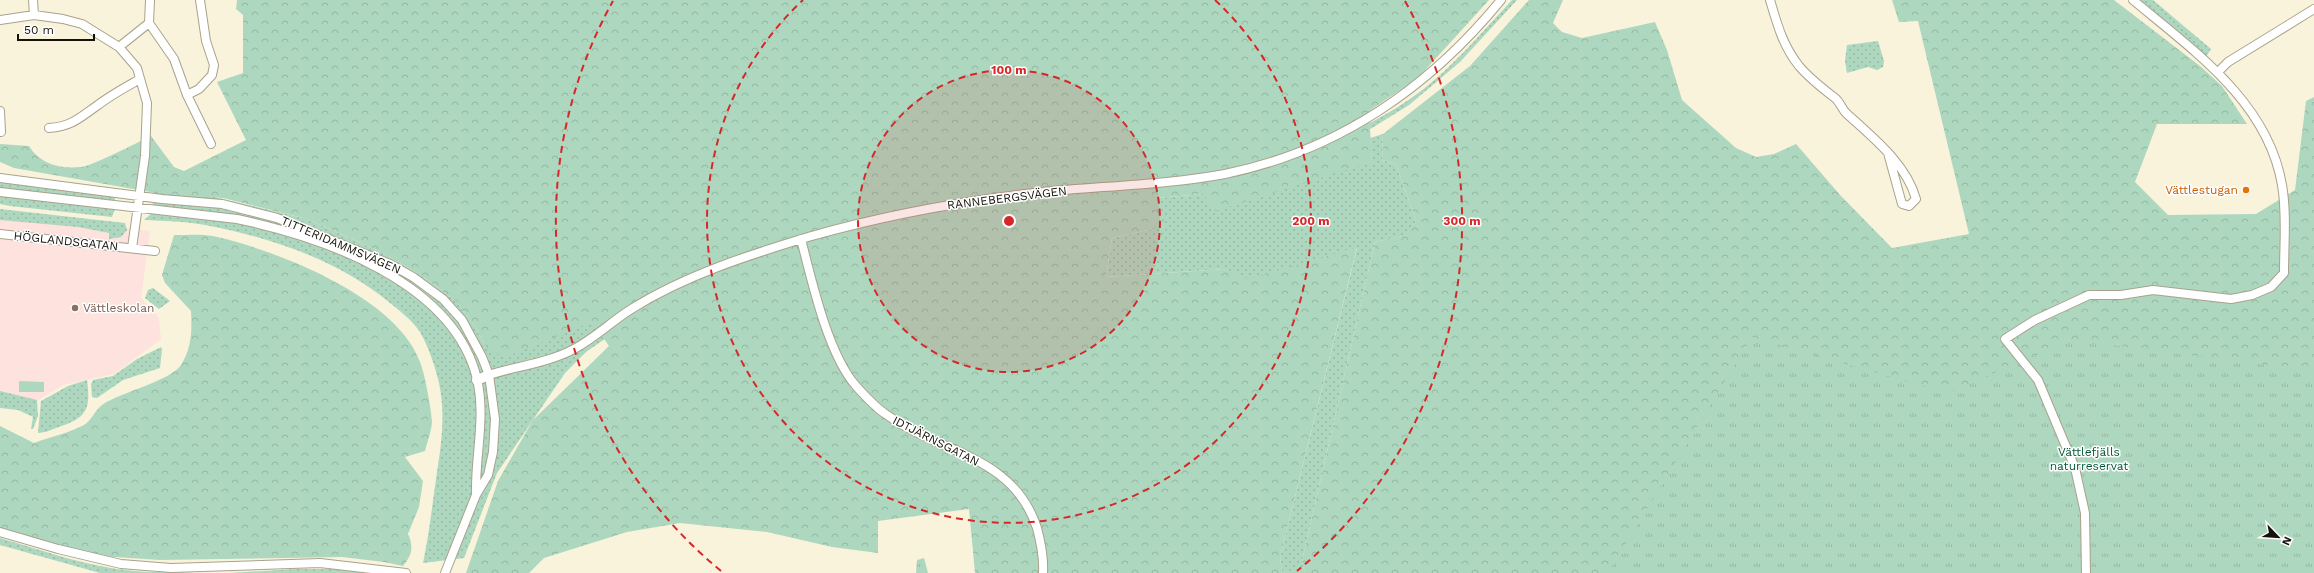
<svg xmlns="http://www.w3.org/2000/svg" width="2314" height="573" font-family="'Work Sans',sans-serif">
<defs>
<pattern id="grass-dots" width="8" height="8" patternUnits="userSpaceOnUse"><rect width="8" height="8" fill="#aed7bf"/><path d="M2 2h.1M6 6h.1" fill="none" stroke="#95b8a3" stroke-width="1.8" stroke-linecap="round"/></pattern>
<pattern id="forest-crowns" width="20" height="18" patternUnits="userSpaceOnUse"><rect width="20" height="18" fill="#aed7bf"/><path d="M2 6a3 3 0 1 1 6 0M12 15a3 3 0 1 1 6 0" fill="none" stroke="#95b8a3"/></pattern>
<pattern id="park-tufts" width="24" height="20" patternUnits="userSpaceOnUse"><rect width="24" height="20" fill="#aed7bf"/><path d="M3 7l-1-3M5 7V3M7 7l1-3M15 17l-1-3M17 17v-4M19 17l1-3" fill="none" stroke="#95b8a3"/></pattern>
</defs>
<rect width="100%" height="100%" fill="#f9f3dc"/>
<path fill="#fde2de" d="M 0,212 L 150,231 L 141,298 L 159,318 L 161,339 L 114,374 L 63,385 L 32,404 L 0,398 Z"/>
<path fill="url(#grass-dots)" d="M 1512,0 L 1517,0 L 1460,62 L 1409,105 L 1372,128 L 1316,156 C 1344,134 1380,120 1410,99 C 1449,72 1480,34 1512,0 Z
M 2140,0 L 2153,0 L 2211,49 L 2206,57 Z
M 1878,41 L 1884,61 L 1883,67 L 1877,70 L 1868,67 L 1847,73 L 1845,61 L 1847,45 Z
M 1383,134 L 1382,160 L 1396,164 L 1416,221 L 1408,235 L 1375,242 L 1302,561 L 1305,573 L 1282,573 L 1280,557 L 1357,248 L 1249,280 L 1224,269 L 1106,277 L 1112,238 L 1165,226 L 1157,198 L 1203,194 L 1372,162 L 1370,138 Z
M 0,182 L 115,194 L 115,202 L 0,188 Z
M 156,183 L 307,219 L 381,252 L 422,276 L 457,302 L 476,328 L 486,347 L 633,302 L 647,310 L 586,352 L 565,373 L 497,473 L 464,558 L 423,563 C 429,535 432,507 436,479 C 441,447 446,415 439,383 C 435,366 429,348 420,332 C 413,321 400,311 390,303 C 339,260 269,237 205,225 C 185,221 164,221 144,220 L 151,214 Z
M 0,196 L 106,207 L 115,209 L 112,217 L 10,206 L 0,204 Z
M 0,209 L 125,223 L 127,230 L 121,237 L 109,239 L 109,233 L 78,227 L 0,220 Z
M 153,288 L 170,301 L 159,309 L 145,298 L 148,290 Z
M 161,347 L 162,349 L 160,368 L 123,380 L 97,398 L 92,397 L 91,384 L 93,380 L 113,376 L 137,359 Z
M 87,380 C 91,409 87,418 59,427 C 53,429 45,433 38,433 L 41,401 L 68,386 Z
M 0,391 L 37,400 L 38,416 L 33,429 L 31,429 L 33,417 L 18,410 L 0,408 Z
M 0,538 C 44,551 88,567 134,571 C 154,573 175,571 195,573 L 100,573 L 0,545 Z
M 296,569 L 342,569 L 366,573 L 228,573 Z"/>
<path fill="url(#forest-crowns)" d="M 237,0 L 1489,0 L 1418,78 L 1369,111 L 1372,162 L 1215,211 L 1203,194 L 1157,198 L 1166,226 L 1112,238 L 1106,277 L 1224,269 L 1249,279 L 1357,247 L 1280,557 L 1282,573 L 975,573 L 969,509 L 878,521 L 878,553 L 832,547 L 767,532 L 680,523 L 627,532 L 544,558 L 529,573 L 466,573 L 498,481 L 533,420 L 609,346 L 592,322 L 504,358 L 486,347 L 476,328 L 457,302 L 422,276 L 381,252 L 307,219 L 223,198 L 156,193 L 14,168 L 0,162 L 0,144 L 29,146 C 40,164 60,169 80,167 C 91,167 138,142 151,136 L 174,167 L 184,171 L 246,140 L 217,82 L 243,73 L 243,15 L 236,9 Z
M 1529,0 L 1563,0 L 1553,23 L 1562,32 L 1582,38 L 1655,22 L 1667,50 L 1682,100 L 1736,148 L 1756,157 L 1774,154 L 1796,144 L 1841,196 L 1892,248 L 1969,234 L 1918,21 L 1899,22 L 1892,0 L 2114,0 L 2200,66 L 2222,86 L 2247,124 L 2157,124 L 2135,182 L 2168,215 L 2256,214 L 2295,190 L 2306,101 L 2314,97 L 2314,573 L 1305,573 L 1302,561 L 1375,242 L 1407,235 L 1416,221 L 1396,164 L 1382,160 L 1383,134 L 1470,66 Z
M 174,235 C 187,235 201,234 213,236 C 276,250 397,297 420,362 C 425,374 431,408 432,421 C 432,430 427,442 425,451 L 405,457 L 423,481 L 419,507 L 408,534 C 414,547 412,555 403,566 L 384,562 L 342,557 L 160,560 L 85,555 L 0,528 L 0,426 L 34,443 C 50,437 69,433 84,425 C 91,421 95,410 102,405 C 121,392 170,381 181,365 C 192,348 192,330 191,311 L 165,283 L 162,275 Z"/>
<path fill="url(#park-tufts)" d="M 1752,337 L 1947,393 L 2072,340 L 2314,371 L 2314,573 L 1608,573 Z
M 924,558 L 928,573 L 916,573 L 917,560 Z"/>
<path fill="#aed7bf" d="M 19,381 L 44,382 L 44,392 L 19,392 Z"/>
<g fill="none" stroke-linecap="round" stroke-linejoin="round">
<defs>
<path id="minor" d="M 33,0 L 34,15
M 150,0 L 149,23 L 174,59 L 187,95 L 211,144
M 1770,0 C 1777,24 1783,46 1799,66 C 1810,79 1822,88 1835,98 C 1840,102 1842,109 1846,113 C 1872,137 1906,163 1916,199 L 1909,206 L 1902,204 L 1888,153
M 0,20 L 34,15 L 63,19 L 82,24 L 119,47 L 137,68 L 147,103 L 145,156 L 132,248
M 119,47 L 149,23
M 2218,72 L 2228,62 L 2314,9
M 187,95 L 199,89 L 212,75 L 214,65 L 206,41 L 200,0
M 0,111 L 1,132
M 49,128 C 73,126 79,118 98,105 C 111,95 126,87 140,79
M 0,178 L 162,199 L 222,204 L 277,218 L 390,264 L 413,277 L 443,299 L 462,320 L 482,357 L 489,375 L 495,419 L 493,452 L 488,475 L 476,495 L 445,573
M 0,192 L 237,219 C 323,237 454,282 477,379 C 486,418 475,455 476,494
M 0,234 L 155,251
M 801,239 C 812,282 828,354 856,386 C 865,396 876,408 887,415 C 942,454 1013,455 1037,528 C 1041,543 1044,557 1043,573
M 489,375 C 517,366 548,363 574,349 C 595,338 613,320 633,308 C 686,275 749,255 808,237 C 885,215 963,201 1042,192 C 1103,186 1165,185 1225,174 C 1337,151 1429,88 1501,0
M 0,532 L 58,549 L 121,564 L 171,568 L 320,563 L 406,573
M 2086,573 L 2085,513 L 2075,468 L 2038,380 L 2005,339 L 2035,320 L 2089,295 L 2121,295 L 2153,290 L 2231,299 L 2252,295 L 2271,287 L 2284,273 C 2284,244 2287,213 2282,185 C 2268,102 2194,51 2133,0"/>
<path id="tertiary" d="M 477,380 L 489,375"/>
</defs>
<use href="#minor" stroke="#a8a38d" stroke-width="10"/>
<use href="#tertiary" stroke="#a8a38d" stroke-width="12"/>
<use href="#minor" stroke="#fff" stroke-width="8"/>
<use href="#tertiary" stroke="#fff" stroke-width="10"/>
</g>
<circle cx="1009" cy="221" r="151" fill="#d62828" fill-opacity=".12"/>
<g fill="none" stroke="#d62828" stroke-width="2" stroke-dasharray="7 5">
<circle cx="1009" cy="221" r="151"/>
<path d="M1215 0A302 302 0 1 1 803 0"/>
<path d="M721 571A453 453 0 0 1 613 1M1405 1A453 453 0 0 1 1297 571"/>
</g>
<circle fill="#e8710a" stroke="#fff" stroke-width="1.5" cx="2246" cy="190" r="4"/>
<circle fill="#8d6e63" stroke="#fff" stroke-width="1.5" cx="75" cy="308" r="4"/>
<g text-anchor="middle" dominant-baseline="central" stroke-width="3" stroke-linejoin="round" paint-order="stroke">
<g font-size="12" fill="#c56008" stroke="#fff" text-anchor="end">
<text x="2238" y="190">Vättlestugan</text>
</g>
<g font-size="12" fill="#15130b" stroke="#fff">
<text transform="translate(1007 198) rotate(-7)">RANNEBERGSVÄGEN</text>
<text transform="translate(66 241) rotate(6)">HÖGLANDSGATAN</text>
<text transform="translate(341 245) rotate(23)">TITTERIDAMMSVÄGEN</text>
<text transform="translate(936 441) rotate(27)">IDTJÄRNSGATAN</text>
</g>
<g font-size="12" fill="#785e54" stroke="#fff" text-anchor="start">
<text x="83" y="308">Vättleskolan</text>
</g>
<g font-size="12" fill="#065a39" stroke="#fff">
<text x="2089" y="452">Vättlefjälls<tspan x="2089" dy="14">naturreservat</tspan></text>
</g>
</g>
<circle cx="1009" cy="221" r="6" fill="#d62828" stroke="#fff" stroke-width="2"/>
<g font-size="12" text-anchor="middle" font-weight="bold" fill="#d62828" stroke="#fff" stroke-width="3" stroke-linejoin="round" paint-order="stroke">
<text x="1009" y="74">100 m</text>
<text x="1311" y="225">200 m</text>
<text x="1462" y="225">300 m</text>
</g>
<g transform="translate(2278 537) rotate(115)" stroke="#ffffff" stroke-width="3" paint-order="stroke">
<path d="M0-3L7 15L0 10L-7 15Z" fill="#15130b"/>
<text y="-6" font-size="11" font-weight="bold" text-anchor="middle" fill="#15130b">N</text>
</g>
<path d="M18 34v6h76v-6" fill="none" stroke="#15130b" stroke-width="2"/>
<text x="24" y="34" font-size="12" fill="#15130b" stroke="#ffffff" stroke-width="3" paint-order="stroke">50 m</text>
</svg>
